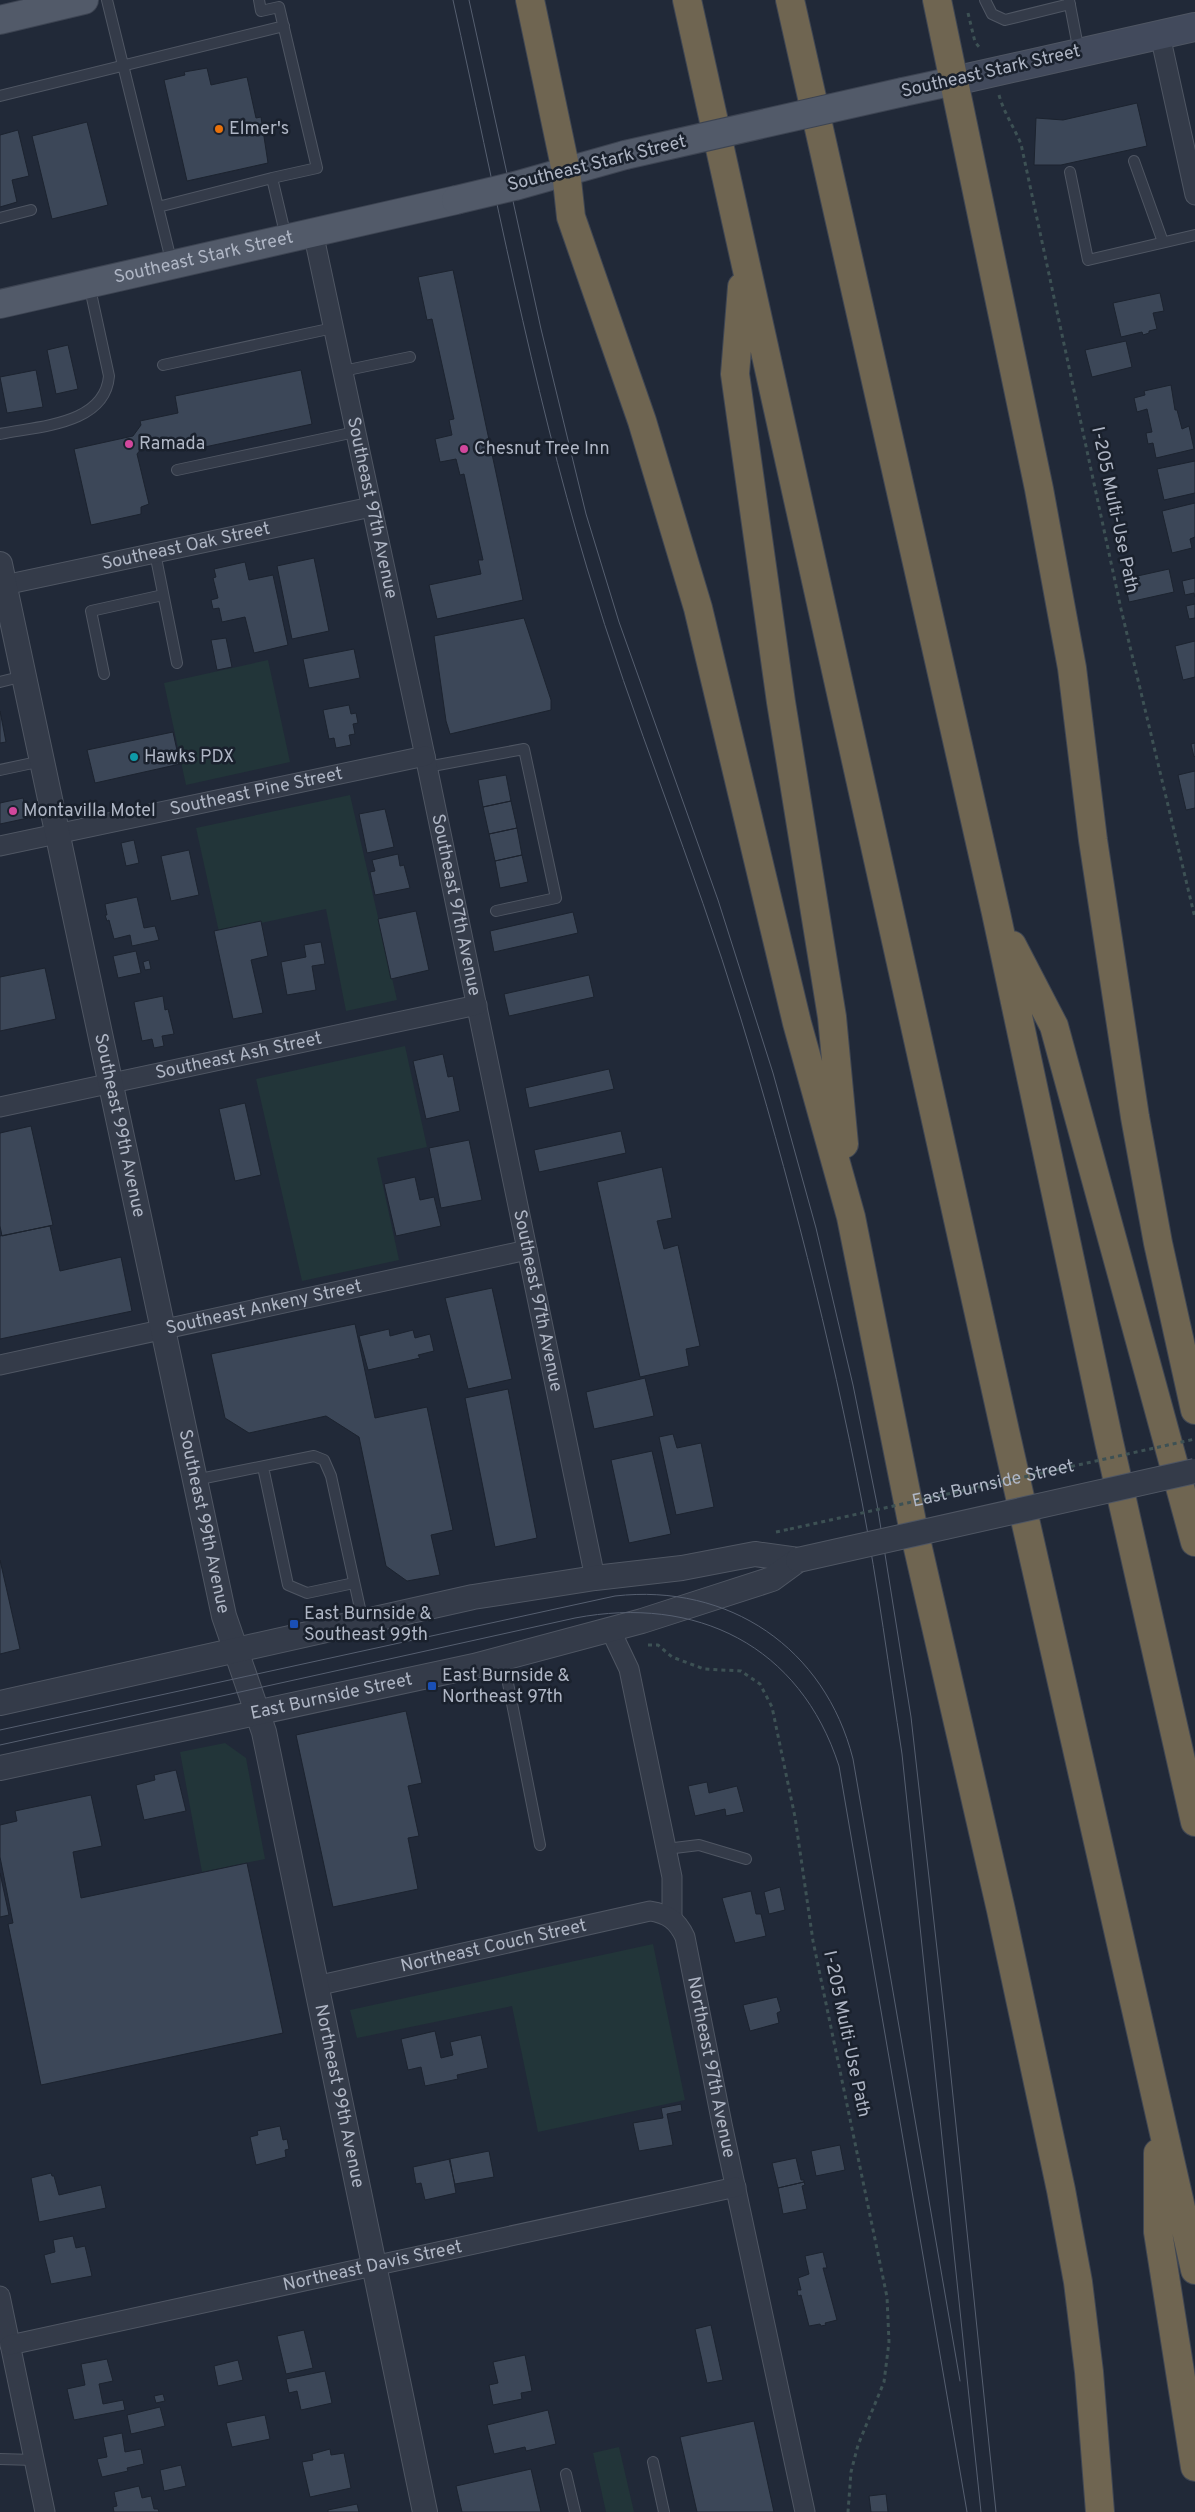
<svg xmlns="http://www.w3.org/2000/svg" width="1195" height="2512" font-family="Overpass,sans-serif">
<rect width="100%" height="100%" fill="#212938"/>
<path fill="#223539" d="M 268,660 L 290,762 L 186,785 L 164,683 Z
M 350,795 L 397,1000 L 346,1011 L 326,909 L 219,932 L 196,828 Z
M 405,1046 L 427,1147 L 377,1158 L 399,1260 L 302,1281 L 256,1079 Z
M 225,1743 L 246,1758 L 265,1859 L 202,1872 L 180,1752 Z
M 653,1944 L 685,2100 L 538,2132 L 512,2006 L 357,2038 L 350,2010 Z
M 619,2447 L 634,2512 L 606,2512 L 593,2453 Z"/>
<path fill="#3c4758" stroke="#1c232f" d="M 207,68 L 211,85 L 247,77 L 256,118 L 261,117 L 268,163 L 187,181 L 164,80 L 185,75 L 184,72 Z
M 1137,103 L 1147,146 L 1061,165 L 1034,165 L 1036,118 L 1063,120 Z
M 87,122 L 108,205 L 52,219 L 32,136 Z
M 18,130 L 29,176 L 12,180 L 17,202 L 0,207 L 0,135 Z
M 453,270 L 523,600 L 437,619 L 429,585 L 481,574 L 478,560 L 483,560 L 464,474 L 460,475 L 456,459 L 440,462 L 435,439 L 452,435 L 449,420 L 454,419 L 432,319 L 427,320 L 418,277 Z
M 1160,293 L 1164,311 L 1153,313 L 1157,329 L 1149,331 L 1149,333 L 1143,335 L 1142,332 L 1121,337 L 1113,303 Z
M 1126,341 L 1132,367 L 1092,377 L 1085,350 Z
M 68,345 L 78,389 L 56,394 L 47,350 Z
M 36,370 L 43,407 L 7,413 L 0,377 Z
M 301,370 L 312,424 L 186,451 L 183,440 L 141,449 L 137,454 L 149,504 L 141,507 L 141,514 L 91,525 L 74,449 L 133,436 L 141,425 L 140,421 L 178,413 L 175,396 Z
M 1171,385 L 1175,410 L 1177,410 L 1182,429 L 1189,426 L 1194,449 L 1156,458 L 1153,443 L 1148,444 L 1146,433 L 1152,432 L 1147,409 L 1137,412 L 1134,398 L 1145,395 L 1144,391 Z
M 1195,461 L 1195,493 L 1164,500 L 1157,469 Z
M 1195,503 L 1195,537 L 1190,539 L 1192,548 L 1172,553 L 1162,511 Z
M 314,558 L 329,631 L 292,639 L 277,566 Z
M 245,562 L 249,580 L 273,575 L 288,645 L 254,653 L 245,617 L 222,622 L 219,608 L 213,609 L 211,600 L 218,598 L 213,578 L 216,577 L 214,569 Z
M 1169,569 L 1174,592 L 1129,602 L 1124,579 Z
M 1195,578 L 1195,597 L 1194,593 L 1185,595 L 1182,581 Z
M 1195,604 L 1195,618 L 1189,619 L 1186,606 Z
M 524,618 L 551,700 L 551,710 L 450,734 L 446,721 L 434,636 Z
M 226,638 L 232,667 L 217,670 L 211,640 Z
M 1195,641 L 1195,677 L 1183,680 L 1175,646 Z
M 354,649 L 360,678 L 309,688 L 303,659 Z
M 349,705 L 351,714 L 356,713 L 358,723 L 353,724 L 355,734 L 349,735 L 351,745 L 336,748 L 334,738 L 329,739 L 323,710 Z
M 0,711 L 6,742 L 0,743 Z
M 173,732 L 180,764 L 95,783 L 87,750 Z
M 1195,743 L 1195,756 L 1194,757 L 1191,744 Z
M 1195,771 L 1195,808 L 1186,810 L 1178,775 Z
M 506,775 L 511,801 L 483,807 L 478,780 Z
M 23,798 L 28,818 L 0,824 L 0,803 Z
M 511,801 L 517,828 L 489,834 L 483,807 Z
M 385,809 L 394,847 L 367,853 L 359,814 Z
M 517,828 L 522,855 L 495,861 L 489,834 Z
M 134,840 L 139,863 L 126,866 L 121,843 Z
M 189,850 L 199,895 L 171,901 L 161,856 Z
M 398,854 L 400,866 L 404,865 L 410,888 L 375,895 L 370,872 L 375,871 L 372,860 Z
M 522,855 L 528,882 L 500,888 L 495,861 Z
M 137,897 L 144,928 L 155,926 L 159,940 L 132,946 L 130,935 L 114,939 L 109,920 L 107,921 L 105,915 L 107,915 L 105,904 Z
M 416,911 L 429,970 L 391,979 L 378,919 Z
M 573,912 L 578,933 L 494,952 L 490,931 Z
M 261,921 L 268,956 L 251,960 L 263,1013 L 233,1019 L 214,931 Z
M 321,942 L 325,964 L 312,966 L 316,990 L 287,995 L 281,962 L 306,957 L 304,945 Z
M 136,951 L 141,973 L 118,978 L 113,956 Z
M 149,960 L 151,969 L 145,970 L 143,962 Z
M 45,968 L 56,1019 L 0,1031 L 0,977 Z
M 589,975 L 594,997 L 509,1016 L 504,994 Z
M 163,996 L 165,1010 L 168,1009 L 174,1034 L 162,1036 L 164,1046 L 154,1048 L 152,1039 L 142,1041 L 134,1002 Z
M 443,1054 L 448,1077 L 453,1076 L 460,1111 L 426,1119 L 413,1061 Z
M 609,1069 L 614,1089 L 529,1108 L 525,1088 Z
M 245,1103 L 261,1175 L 235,1181 L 219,1109 Z
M 31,1126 L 53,1225 L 2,1236 L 0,1226 L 0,1133 Z
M 621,1131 L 626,1153 L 539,1172 L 534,1150 Z
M 469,1140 L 482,1200 L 441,1208 L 429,1148 Z
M 662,1167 L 672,1218 L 657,1221 L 664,1249 L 678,1245 L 700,1346 L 686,1349 L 689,1366 L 640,1377 L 597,1182 Z
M 415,1177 L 420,1200 L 434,1197 L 441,1226 L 396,1236 L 384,1184 Z
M 50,1226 L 60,1271 L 121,1257 L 132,1311 L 0,1339 L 0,1236 Z
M 492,1288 L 512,1379 L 468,1389 L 445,1298 Z
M 355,1324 L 375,1418 L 427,1407 L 453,1530 L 431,1535 L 440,1575 L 407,1581 L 386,1566 L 359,1437 L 326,1416 L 249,1433 L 225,1418 L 211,1354 Z
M 389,1329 L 390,1336 L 413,1330 L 415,1338 L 430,1334 L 434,1351 L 418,1355 L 420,1358 L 368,1370 L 359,1336 Z
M 645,1378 L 654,1416 L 594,1429 L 586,1392 Z
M 508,1389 L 537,1538 L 495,1547 L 465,1398 Z
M 673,1434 L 677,1448 L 701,1443 L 714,1507 L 676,1515 L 659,1437 Z
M 652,1451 L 671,1534 L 629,1543 L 611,1460 Z
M 0,1560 L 20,1649 L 0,1654 Z
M 406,1711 L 422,1783 L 408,1786 L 419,1836 L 408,1838 L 418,1889 L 333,1907 L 296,1735 Z
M 176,1770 L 186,1811 L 144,1820 L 136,1785 L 155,1780 L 154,1775 Z
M 707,1782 L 709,1793 L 737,1786 L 744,1812 L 726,1816 L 725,1809 L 695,1816 L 688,1786 Z
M 91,1795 L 102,1846 L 73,1852 L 81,1898 L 247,1863 L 283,2033 L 41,2085 L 8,1924 L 13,1923 L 0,1857 L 0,1825 L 17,1821 L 15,1811 Z
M 0,1873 L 9,1915 L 0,1917 Z
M 780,1887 L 785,1910 L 769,1914 L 764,1892 Z
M 751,1891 L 756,1914 L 761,1914 L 766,1936 L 735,1943 L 722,1898 Z
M 777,1997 L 781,2011 L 777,2013 L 779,2023 L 750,2031 L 743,2005 Z
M 435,2031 L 441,2058 L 453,2055 L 450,2042 L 481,2035 L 488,2068 L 457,2075 L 458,2079 L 425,2086 L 421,2067 L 408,2070 L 401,2039 Z
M 681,2104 L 682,2111 L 667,2114 L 673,2145 L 639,2151 L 633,2123 L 663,2118 L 661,2108 Z
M 280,2126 L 283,2140 L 287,2139 L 289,2149 L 285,2150 L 286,2157 L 256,2165 L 250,2137 L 258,2135 L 257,2131 Z
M 840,2145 L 845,2170 L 816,2176 L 811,2151 Z
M 489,2151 L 494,2177 L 455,2184 L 449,2159 Z
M 796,2158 L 801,2180 L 804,2180 L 804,2182 L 778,2188 L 772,2163 Z
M 450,2159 L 456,2193 L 425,2200 L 421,2183 L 416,2184 L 413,2167 Z
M 51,2173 L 52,2176 L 54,2176 L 59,2195 L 101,2185 L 106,2208 L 39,2222 L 31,2178 Z
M 804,2182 L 805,2185 L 802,2186 L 807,2209 L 783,2214 L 778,2188 Z
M 73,2236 L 76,2248 L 85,2246 L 92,2276 L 51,2284 L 44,2255 L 55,2252 L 53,2240 Z
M 823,2252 L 827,2268 L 823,2268 L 837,2320 L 825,2323 L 826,2325 L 821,2326 L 820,2324 L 809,2326 L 801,2295 L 798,2296 L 797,2290 L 801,2290 L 798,2278 L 809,2274 L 805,2256 Z
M 711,2325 L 723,2380 L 707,2383 L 695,2329 Z
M 304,2330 L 313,2368 L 286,2374 L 277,2336 Z
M 525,2355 L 532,2391 L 521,2393 L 522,2399 L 493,2405 L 489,2385 L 498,2383 L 493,2362 Z
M 107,2359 L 113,2381 L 99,2384 L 103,2404 L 123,2400 L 125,2410 L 74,2420 L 67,2389 L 85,2385 L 81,2364 Z
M 238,2360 L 243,2380 L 218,2386 L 214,2366 Z
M 325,2371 L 332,2403 L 301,2410 L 297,2391 L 289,2393 L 286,2379 Z
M 163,2394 L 165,2401 L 156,2403 L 154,2396 Z
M 160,2407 L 165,2426 L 131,2434 L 127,2415 Z
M 548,2410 L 556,2444 L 526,2451 L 525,2447 L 494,2454 L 487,2425 Z
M 265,2415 L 270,2439 L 232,2447 L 226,2423 Z
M 754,2421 L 774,2512 L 697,2512 L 680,2437 Z
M 122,2433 L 125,2452 L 141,2449 L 144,2464 L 127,2468 L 128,2471 L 102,2477 L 97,2459 L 107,2457 L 103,2437 Z
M 330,2449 L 331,2455 L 344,2453 L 351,2488 L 310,2497 L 302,2462 L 313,2460 L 312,2454 Z
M 181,2465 L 186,2486 L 164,2491 L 160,2470 Z
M 531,2469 L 541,2512 L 462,2512 L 456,2486 Z
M 139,2486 L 142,2498 L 151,2496 L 154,2509 L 158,2509 L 159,2512 L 114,2512 L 113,2507 L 117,2506 L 114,2492 Z
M 886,2494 L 888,2512 L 871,2512 L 869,2496 Z
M 357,2504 L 359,2512 L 328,2512 L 328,2510 Z"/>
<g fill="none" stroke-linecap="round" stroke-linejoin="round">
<defs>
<path id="service" d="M 107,0 L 172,264
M 259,0 L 261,11 L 279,7 L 317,168 L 272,178 L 286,237
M 985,0 L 992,14 L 1005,20 L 1070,4
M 1069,0 L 1079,52
M 0,96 L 284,26
M 1134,161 L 1163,242
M 1070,172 L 1088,260 L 1195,235
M 158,207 L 272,178
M 0,218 L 31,210
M 163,365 L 333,328
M 343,371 L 410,357
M 0,434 C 38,426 105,425 109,376 L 89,284
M 177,470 L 355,432
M 155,553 L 177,663
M 104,674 L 91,611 L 163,595
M 0,682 L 24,676
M 427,767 L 524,749 L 556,898 L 496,911
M 0,770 L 42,761
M 263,1467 L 288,1585 L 307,1593 L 354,1583
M 195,1480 L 314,1456 L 324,1460 L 331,1476 L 363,1622
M 503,1658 L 540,1845
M 666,1849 L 699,1845 L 746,1859
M 0,2459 L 34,2460
M 653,2462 L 664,2512
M 566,2474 L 575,2512"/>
<g id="minor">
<path d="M 1160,35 L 1195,195"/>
<path id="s1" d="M 313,232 L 425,756 L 595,1578"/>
<path id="s2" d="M 0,586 L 371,507"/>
<path id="s3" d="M 0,846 L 425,756"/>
<path id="s4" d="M 0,1107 L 477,1005"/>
<path id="s5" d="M 0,1365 L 527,1250"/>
<path d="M 610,1629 L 629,1669 L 672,1877 L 672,1917"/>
<path id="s6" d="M 316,1986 L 650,1911 C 668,1914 677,1920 685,1937 L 722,2124 L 805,2512"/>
<path d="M 0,2296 L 45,2512"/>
<path id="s7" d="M 10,2345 L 736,2187"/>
</g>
<g id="tertiary">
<path id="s8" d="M 0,564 L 224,1616 L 264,1732 L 425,2512"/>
<path d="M 0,1703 L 473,1597 L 595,1578 L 682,1568 L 755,1554 L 798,1560"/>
<path id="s9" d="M 0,1768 L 474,1666 L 642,1621 L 772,1579 L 798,1560"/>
</g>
<path id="secondary" d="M 954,81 L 1195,27"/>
<g id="primary">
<path d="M 0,20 L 84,0"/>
<path d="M 903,92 L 954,81"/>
<path d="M 515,186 L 625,155"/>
<path id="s10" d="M 0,304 L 456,200"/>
</g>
<path id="motorway" d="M 530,0 L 566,171 L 571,217 L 642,421 L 698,608 L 797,1023 L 851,1217 L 912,1522 L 1001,1910 L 1061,2190 L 1078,2282 L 1089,2372 L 1100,2512
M 687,0 L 1005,1431 L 1195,2270
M 790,0 L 996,913 L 1109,1442 L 1195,1822
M 937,0 L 1039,489 L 1072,668 L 1093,840 L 1135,1117 L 1158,1243 L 1195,1410
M 742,287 L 735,374 L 781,702 L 832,1017 L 844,1144
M 1012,945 L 1054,1026 L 1195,1542
M 1158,2153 L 1158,2232 L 1195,2467"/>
</defs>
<use href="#service" stroke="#4f5663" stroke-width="12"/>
<use href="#minor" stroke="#4f5663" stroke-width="21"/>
<use href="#tertiary" stroke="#4f5663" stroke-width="26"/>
<use href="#secondary" stroke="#4f5663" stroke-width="30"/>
<use href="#primary" stroke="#3d4452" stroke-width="30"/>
<use href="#motorway" stroke="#3f4653" stroke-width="30"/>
<path stroke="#3d5154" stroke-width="3" stroke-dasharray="4 4" stroke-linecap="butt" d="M 968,13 L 975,42 L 980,48
M 999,95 C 1004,113 1014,127 1021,144 L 1121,609 L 1195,918
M 776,1532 L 790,1529
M 648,1645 L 658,1645 L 672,1657 L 704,1669 L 741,1671 L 760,1684 L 772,1707 L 795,1817 L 813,1941 L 887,2297 L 889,2342 L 884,2382 L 858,2445 L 851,2472 L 848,2512"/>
<use href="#service" stroke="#343b49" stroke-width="10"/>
<use href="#minor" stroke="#343b49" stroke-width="19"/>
<use href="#tertiary" stroke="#343b49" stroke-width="24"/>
<use href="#secondary" stroke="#424a5c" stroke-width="28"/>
<use href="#primary" stroke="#525a69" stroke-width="28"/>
<use href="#motorway" stroke="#6f6551" stroke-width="28"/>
<path stroke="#565f70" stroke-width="1" d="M 453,0 C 495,190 531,381 587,568 C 632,719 694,865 740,1016 C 789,1176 830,1338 862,1502 C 878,1585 889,1670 902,1754 L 981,2512
M 469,0 L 541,329 L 586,514 L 619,622 L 718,900 L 773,1073 L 816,1228 L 853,1385 L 877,1504 L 911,1717 L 947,2038 L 996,2512
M 0,1730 L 615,1596 C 729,1583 825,1648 853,1759 L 960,2381
M 0,1745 L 575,1618 C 696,1595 800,1645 839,1766 L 967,2512"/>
<defs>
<path id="tertiary-bridge" d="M 798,1560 L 1195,1471"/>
<path id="primary-bridge" d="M 625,155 L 903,92
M 456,200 L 515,186"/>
</defs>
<use href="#tertiary-bridge" stroke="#4f5663" stroke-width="26" stroke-linecap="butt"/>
<use href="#primary-bridge" stroke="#3d4452" stroke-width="30" stroke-linecap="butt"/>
<path stroke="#3d5154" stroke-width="3" stroke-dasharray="4 4" stroke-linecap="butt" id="s11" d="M 790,1529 L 1195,1439"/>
<use href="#tertiary-bridge" stroke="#343b49" stroke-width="24"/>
<use href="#primary-bridge" stroke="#525a69" stroke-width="28"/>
</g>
<circle fill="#e8710a" stroke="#1a212d" stroke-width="2" cx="219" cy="129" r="5"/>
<g fill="#d1479c" stroke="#1a212d" stroke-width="2">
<circle cx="129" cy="444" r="5"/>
<circle cx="464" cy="449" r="5"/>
<circle cx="13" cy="811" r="5"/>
</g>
<circle fill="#0f9aa8" stroke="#1a212d" stroke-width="2" cx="134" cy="757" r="5"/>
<g fill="#1a4fb4" stroke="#1a212d" stroke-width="2">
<rect x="289" y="1619" width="10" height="10" rx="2.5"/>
<rect x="427" y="1681" width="10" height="10" rx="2.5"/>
</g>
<g text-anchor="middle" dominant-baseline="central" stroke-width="5" stroke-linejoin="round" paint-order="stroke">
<g font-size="18" fill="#afb6c5" stroke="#1a212d">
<text transform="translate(991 72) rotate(-13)">Southeast Stark Street</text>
<text transform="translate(597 164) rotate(-14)">Southeast Stark Street</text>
<text stroke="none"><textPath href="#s10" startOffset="209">Southeast Stark Street</textPath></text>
<text stroke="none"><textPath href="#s1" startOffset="282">Southeast 97th Avenue</textPath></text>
<text transform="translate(1114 510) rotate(78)">I-205 Multi-Use Path</text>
<text stroke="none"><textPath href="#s2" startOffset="190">Southeast Oak Street</textPath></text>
<text stroke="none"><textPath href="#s3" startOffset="262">Southeast Pine Street</textPath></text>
<text stroke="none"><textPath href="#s1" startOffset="688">Southeast 97th Avenue</textPath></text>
<text stroke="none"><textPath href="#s4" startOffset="244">Southeast Ash Street</textPath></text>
<text stroke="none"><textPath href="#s8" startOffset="574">Southeast 99th Avenue</textPath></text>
<text stroke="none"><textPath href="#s1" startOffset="1092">Southeast 97th Avenue</textPath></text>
<text stroke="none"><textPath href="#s5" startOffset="270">Southeast Ankeny Street</textPath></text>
<text stroke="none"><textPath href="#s11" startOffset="208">East Burnside Street</textPath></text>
<text stroke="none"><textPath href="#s8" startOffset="979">Southeast 99th Avenue</textPath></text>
<text stroke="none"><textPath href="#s9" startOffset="339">East Burnside Street</textPath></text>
<text stroke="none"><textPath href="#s6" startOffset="182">Northeast Couch Street</textPath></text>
<text transform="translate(846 2034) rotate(78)">I-205 Multi-Use Path</text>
<text stroke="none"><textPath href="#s6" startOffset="521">Northeast 97th Avenue</textPath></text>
<text stroke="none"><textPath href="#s8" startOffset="1570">Northeast 99th Avenue</textPath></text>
<text stroke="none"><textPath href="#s7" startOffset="371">Northeast Davis Street</textPath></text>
</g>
<g font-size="18" fill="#afb6c5" stroke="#1a212d" text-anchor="start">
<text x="229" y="129">Elmer's</text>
<text x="139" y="444">Ramada</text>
<text x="474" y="449">Chesnut Tree Inn</text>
<text x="144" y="757">Hawks PDX</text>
<text x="23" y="811">Montavilla Motel</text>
<text x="304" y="1614">East Burnside &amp;<tspan x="304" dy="21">Southeast 99th</tspan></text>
<text x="442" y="1676">East Burnside &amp;<tspan x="442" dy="21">Northeast 97th</tspan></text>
</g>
</g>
</svg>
